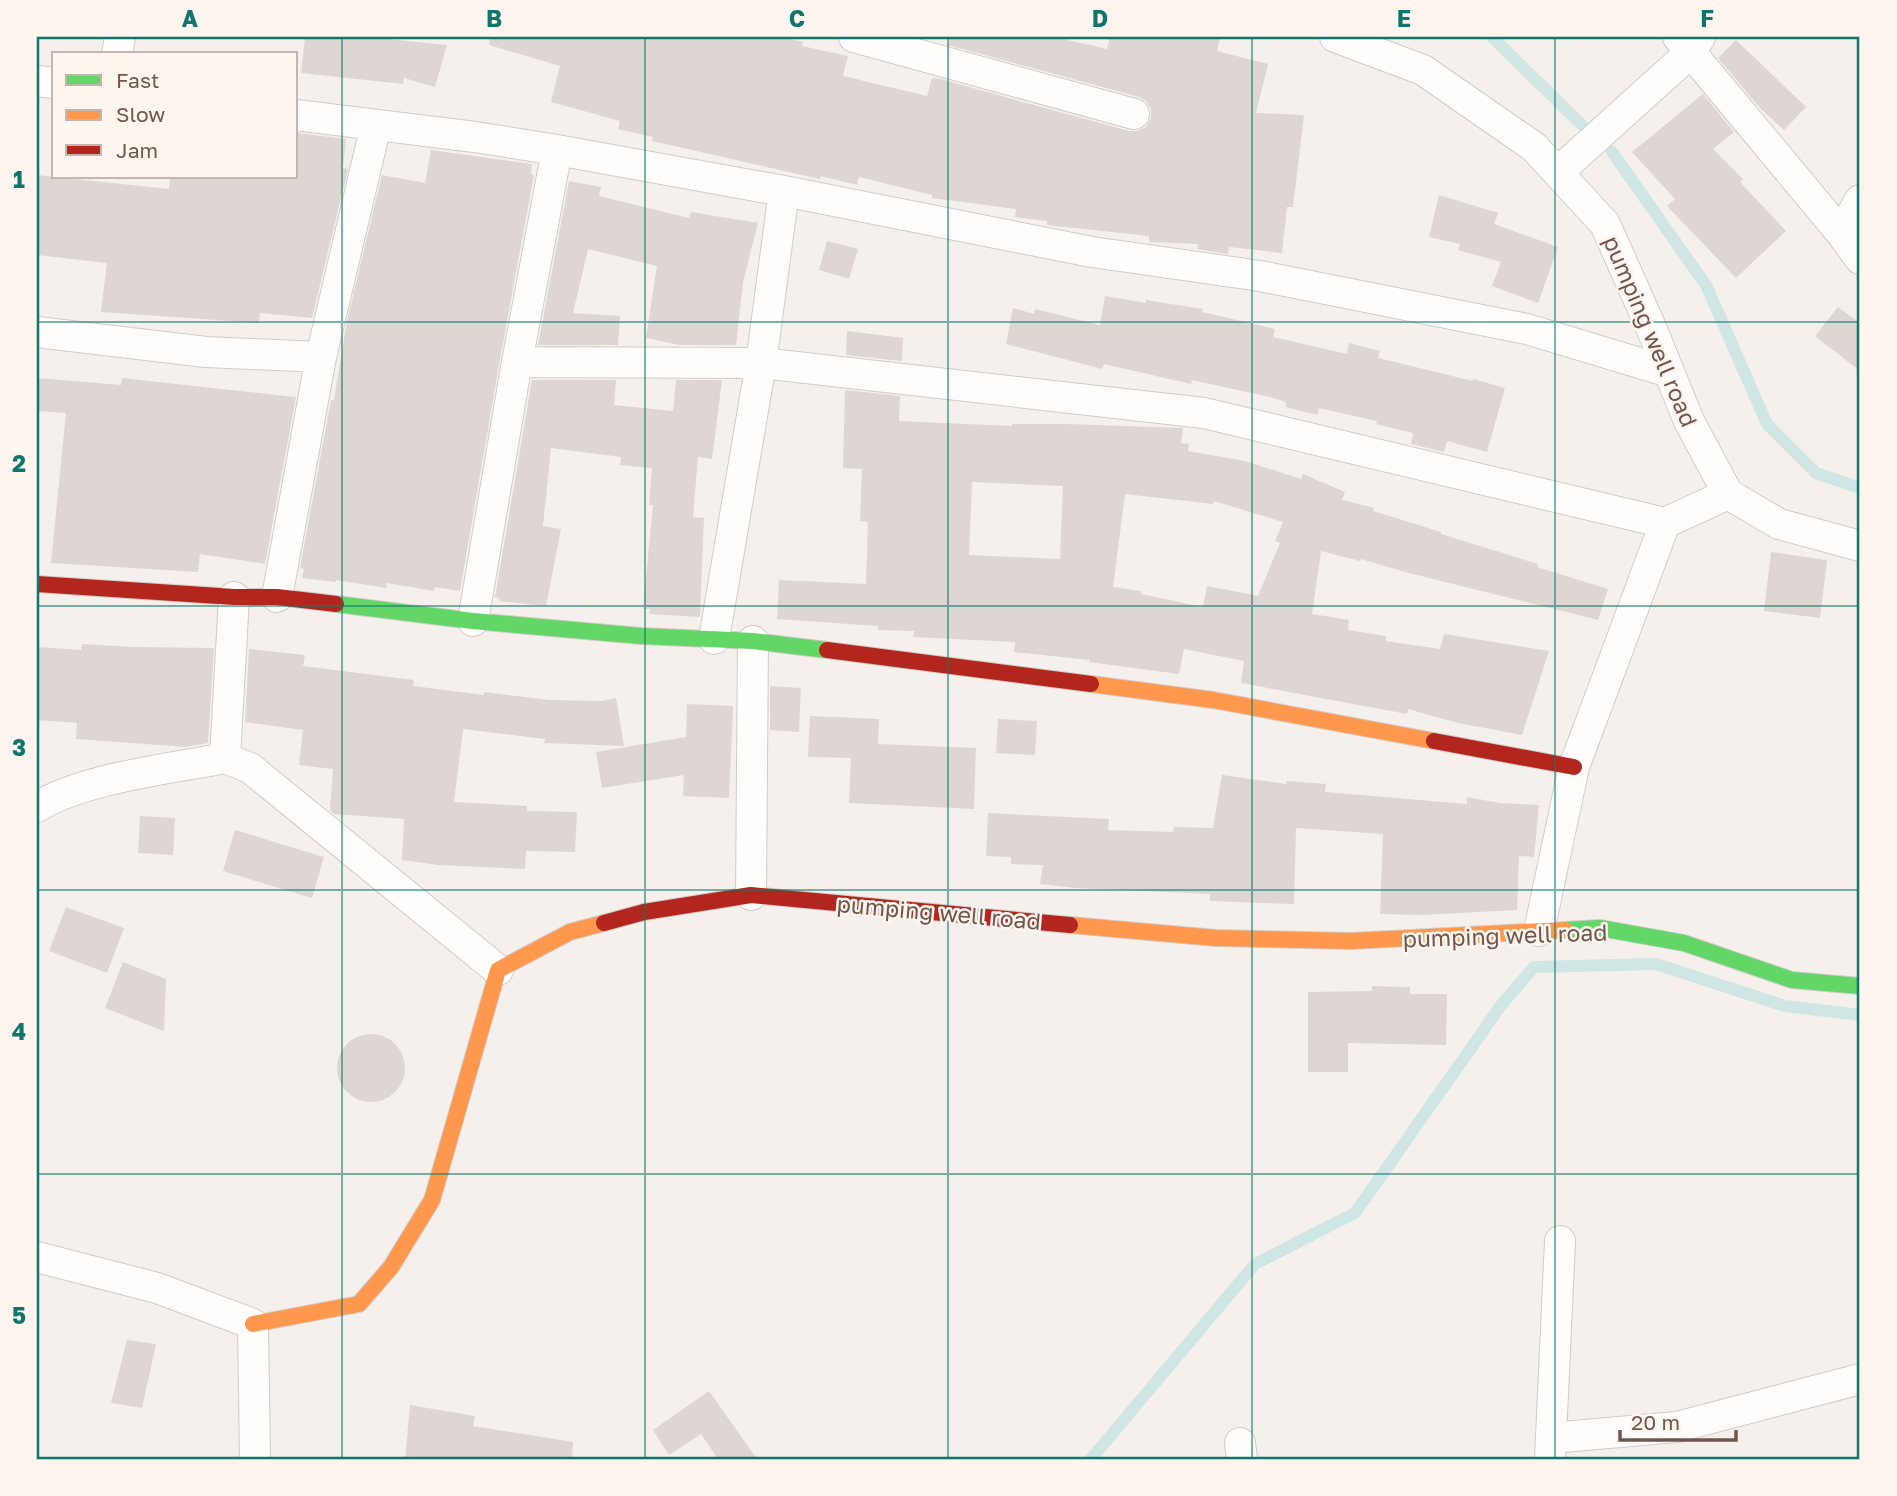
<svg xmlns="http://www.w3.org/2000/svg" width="1897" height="1496" font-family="'Golos Text',sans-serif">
<rect width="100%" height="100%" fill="#f5f0ec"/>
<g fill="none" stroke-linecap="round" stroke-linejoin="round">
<path stroke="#cfe6e4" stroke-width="12" d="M 1492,37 L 1582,125
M 1612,152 L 1706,285 L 1767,424 L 1816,473 L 1860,488
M 1091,1459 L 1255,1264 L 1355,1213 L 1502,1004 L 1534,967 L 1656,964 L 1785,1006 L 1860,1015"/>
</g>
<path fill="#ded6d2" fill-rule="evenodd" d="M 305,37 L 368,37 L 447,45 L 435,87 L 404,78 L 403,84 L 301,73 Z
M 490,37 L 782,37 L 803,42 L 802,46 L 848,56 L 843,76 L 927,96 L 932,78 L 940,79 L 1129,131 L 1138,131 L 1146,127 L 1151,118 L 1151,109 L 1146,101 L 1139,97 L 948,45 L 950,37 L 1055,37 L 1107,49 L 1110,37 L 1220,37 L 1217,51 L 1268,64 L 1256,113 L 1304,115 L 1293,207 L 1287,207 L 1282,253 L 1229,247 L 1228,254 L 1197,249 L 1198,244 L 1149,242 L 1149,236 L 1047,225 L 1047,221 L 1015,217 L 1016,209 L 932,198 L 932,195 L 859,177 L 857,185 L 821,176 L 820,179 L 652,141 L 653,137 L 618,129 L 620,121 L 551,102 L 560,66 L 489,45 Z
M 1736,40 L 1806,107 L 1784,130 L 1761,109 L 1718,58 Z
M 1703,94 L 1734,132 L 1713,149 L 1743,179 L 1740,182 L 1786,231 L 1736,278 L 1667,206 L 1675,199 L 1632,152 Z
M 298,133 L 346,139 L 343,168 L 348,169 L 312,318 L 260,313 L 259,323 L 101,312 L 107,263 L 37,255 L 37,175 L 169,189 L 170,177 L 296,177 Z
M 431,150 L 532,164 L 531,174 L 534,175 L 500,359 L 460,591 L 435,587 L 434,591 L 387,583 L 386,588 L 336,580 L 336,582 L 302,578 L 304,569 L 300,568 L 331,400 L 334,400 L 347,321 L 382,175 L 425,183 Z
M 569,181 L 601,187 L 599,196 L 689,218 L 691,212 L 758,223 L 743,282 L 736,345 L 680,345 L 646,338 L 657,266 L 588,249 L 573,313 L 620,316 L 618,345 L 538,345 Z
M 1439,195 L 1498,213 L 1494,224 L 1558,247 L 1538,303 L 1492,286 L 1501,262 L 1458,250 L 1460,244 L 1429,237 Z
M 827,241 L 858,249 L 849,279 L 819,270 Z
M 1105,296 L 1146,303 L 1146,300 L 1203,309 L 1202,312 L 1275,329 L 1273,337 L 1347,354 L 1349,343 L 1380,351 L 1378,358 L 1473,381 L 1473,379 L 1505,388 L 1487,452 L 1447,441 L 1444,452 L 1411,444 L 1413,433 L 1376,424 L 1377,421 L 1319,408 L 1318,415 L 1286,407 L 1286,402 L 1270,397 L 1192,380 L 1191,384 L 1104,364 L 1102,369 L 1006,344 L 1013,308 L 1034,314 L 1035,309 L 1100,325 Z
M 1838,307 L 1860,323 L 1860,371 L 1815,336 Z
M 847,331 L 903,338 L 902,361 L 846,355 Z
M 37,378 L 121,385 L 122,378 L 296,397 L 265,564 L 200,554 L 198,572 L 51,563 L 66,413 L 37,411 Z
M 532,380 L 616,380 L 614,405 L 673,411 L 676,380 L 722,380 L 712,459 L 698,457 L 693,517 L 704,518 L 700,617 L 649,614 L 650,609 L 643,609 L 653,505 L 649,505 L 652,468 L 620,465 L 621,457 L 551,448 L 543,526 L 561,529 L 546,606 L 499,601 L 500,598 L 495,597 Z
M 845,390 L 900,396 L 899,421 L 1012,426 L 1012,424 L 1066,424 L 1183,428 L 1181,443 L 1189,444 L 1188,451 L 1245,461 L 1301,479 L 1303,474 L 1345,492 L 1342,500 L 1374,508 L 1373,511 L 1441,532 L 1441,534 L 1538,564 L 1537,567 L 1608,589 L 1598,620 L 1405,572 L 1361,559 L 1360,561 L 1321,551 L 1312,614 L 1349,620 L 1348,630 L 1386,636 L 1386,641 L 1440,649 L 1444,634 L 1549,651 L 1522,735 L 1458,723 L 1408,709 L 1407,714 L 1241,683 L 1244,661 L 1184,649 L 1179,674 L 1089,662 L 1090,660 L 1014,652 L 1015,642 L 913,637 L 914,631 L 878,630 L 878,626 L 777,619 L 779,580 L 866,584 L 868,522 L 860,521 L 862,469 L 843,468 ZM 972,482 L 1063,486 L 1060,559 L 969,555 ZM 1125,494 L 1213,504 L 1214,501 L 1283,522 L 1275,541 L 1280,543 L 1258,596 L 1207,586 L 1203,607 L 1141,594 L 1141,591 L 1113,587 Z
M 1771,552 L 1827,560 L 1820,618 L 1764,611 Z
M 82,644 L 132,647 L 214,648 L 208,743 L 187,747 L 76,739 L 77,723 L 37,720 L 37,647 L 81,650 Z
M 249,649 L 305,655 L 303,666 L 414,680 L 413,686 L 484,695 L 484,692 L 550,700 L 602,701 L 616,698 L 624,746 L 544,743 L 545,739 L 463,729 L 454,802 L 527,806 L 527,811 L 577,812 L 575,852 L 526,851 L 525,869 L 438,865 L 402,860 L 404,819 L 334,814 L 330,810 L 333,769 L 299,765 L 303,730 L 245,722 Z
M 770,686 L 801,688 L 799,732 L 770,730 Z
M 687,704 L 733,706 L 729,798 L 683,796 L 684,775 L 602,788 L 596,752 L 686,737 Z
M 810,716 L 879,719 L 878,744 L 976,748 L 974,809 L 849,803 L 851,758 L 808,757 Z
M 998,719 L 1037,721 L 1035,755 L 996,753 Z
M 1222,775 L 1286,784 L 1286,781 L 1326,784 L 1325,792 L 1467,804 L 1467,797 L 1500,803 L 1539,805 L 1534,857 L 1519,856 L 1517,910 L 1422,915 L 1380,914 L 1383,834 L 1296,828 L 1294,904 L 1210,901 L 1210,894 L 1075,888 L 1040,884 L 1043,865 L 1011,864 L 1011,857 L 986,856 L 988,813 L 1109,819 L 1108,830 L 1173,832 L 1174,827 L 1213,828 Z
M 140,816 L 175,818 L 173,855 L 138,853 Z
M 235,830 L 324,857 L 312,898 L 223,871 Z
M 66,907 L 124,928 L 107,973 L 49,951 Z
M 123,962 L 166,979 L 164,1031 L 105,1008 Z
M 1372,986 L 1410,987 L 1410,994 L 1447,994 L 1446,1045 L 1348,1043 L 1348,1072 L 1308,1072 L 1308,992 L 1372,991 Z
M337 1068a34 34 0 1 1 68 0a34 34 0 1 1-68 0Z
M 127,1340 L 156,1344 L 142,1408 L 111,1403 Z
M 709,1391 L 757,1459 L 718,1459 L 701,1434 L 669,1455 L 653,1430 Z
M 410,1405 L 475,1416 L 473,1426 L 573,1442 L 572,1459 L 405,1459 Z"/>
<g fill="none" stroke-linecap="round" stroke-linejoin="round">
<defs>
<path id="street" d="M 854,37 L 1134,114
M 1335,37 L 1423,70 L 1534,147 L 1605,224 L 1650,325 L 1689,421 L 1728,494 L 1779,524 L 1860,546
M 1678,37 L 1841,233
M 117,54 L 120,37
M 37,81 L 54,83
M 296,115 L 475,137 L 557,150 L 784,191 L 1092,252 L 1260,276 L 1527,329 L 1669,372
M 1558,172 L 1690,53 L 1700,37
M 1860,200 L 1841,233 L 1860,259
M 37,332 L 206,352 L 321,357
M 517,362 L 761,363 L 1204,413 L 1665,523 L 1728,494
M 234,597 L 225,758 L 250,768 L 498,970
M 277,597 L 321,357 L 376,125
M 473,621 L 517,362 L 557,150
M 714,639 L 761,363 L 784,191
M 37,807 C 84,778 169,769 225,758
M 751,895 L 753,641
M 1539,931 L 1574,767 L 1665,523
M 37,1257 L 157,1288 L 253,1324 L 255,1459
M 1551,1438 L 1677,1427 L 1860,1379
M 1240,1443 L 1242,1459
M 1550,1459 L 1560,1241"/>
<path id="fast" d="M 336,604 L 473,621 L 641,636 L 753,641 L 827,650
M 1565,930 L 1600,928 L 1684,943 L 1792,980 L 1860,986"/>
<path id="slow" d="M 1091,684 L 1213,700 L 1434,741
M 1070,925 L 1216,938 L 1351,941 L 1565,930
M 253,1324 L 359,1304 L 391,1267 L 432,1200 L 498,970 L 570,932 L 604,923"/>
<path id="jam" d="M 37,584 L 234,597 L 277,597 L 336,604
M 827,650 L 1091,684
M 1434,741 L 1574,767
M 604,923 L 644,912 L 751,895 L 1070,925"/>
</defs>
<use href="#street" stroke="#d2ccc7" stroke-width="32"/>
<use href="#fast" stroke="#d4ccc8" stroke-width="18"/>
<use href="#slow" stroke="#d4ccc8" stroke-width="18"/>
<use href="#jam" stroke="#d4ccc8" stroke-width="18"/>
<use href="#street" stroke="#fefdfc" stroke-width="30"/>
<use href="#fast" stroke="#63d668" stroke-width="16"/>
<use href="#slow" stroke="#ff974d" stroke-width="16"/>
<use href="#jam" stroke="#b3261e" stroke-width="16"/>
</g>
<path fill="none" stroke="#0f766e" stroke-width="2" stroke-opacity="0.55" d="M 342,37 L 342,1459M 645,37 L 645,1459M 948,37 L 948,1459M 1252,37 L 1252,1459M 1555,37 L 1555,1459M 37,322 L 1860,322M 37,606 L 1860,606M 37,890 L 1860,890M 37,1174 L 1860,1174"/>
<g text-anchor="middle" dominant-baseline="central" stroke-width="5" stroke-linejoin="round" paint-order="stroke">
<g font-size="23" fill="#70564f" stroke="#fdf5ee">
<text transform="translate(1651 331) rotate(67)">pumping well road</text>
<text transform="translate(939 912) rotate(5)">pumping well road</text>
<text transform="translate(1505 935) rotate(-2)">pumping well road</text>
</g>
</g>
<rect width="1897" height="1496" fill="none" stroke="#fdf5ee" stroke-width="77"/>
<rect x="52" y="52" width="245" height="126" fill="#fdf5ee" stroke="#c5b5ae" stroke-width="2"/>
<rect x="66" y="75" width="35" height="10" fill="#63d668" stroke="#c5b5ae" stroke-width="2"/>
<text x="116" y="88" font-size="21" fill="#70564f">Fast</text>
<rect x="66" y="110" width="35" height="10" fill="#ff974d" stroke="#c5b5ae" stroke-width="2"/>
<text x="116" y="122" font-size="21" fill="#70564f">Slow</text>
<rect x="66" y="145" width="35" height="10" fill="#b3261e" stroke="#c5b5ae" stroke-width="2"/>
<text x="116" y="158" font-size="21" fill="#70564f">Jam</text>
<path d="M1620 1430v10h116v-10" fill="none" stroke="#70564f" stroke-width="3.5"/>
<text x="1631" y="1430" font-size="21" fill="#70564f" stroke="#fdf5ee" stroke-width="5" paint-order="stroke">20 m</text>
<rect x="38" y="38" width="1820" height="1420" fill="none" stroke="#0f766e" stroke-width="2.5"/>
<g font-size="23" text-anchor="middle" font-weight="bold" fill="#0f766e">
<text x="190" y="27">A</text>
<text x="494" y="27">B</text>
<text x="797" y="27">C</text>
<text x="1100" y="27">D</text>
<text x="1404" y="27">E</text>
<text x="1707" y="27">F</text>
<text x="19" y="188">1</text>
<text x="19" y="472">2</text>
<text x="19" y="756">3</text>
<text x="19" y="1040">4</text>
<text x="19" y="1324">5</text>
</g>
</svg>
